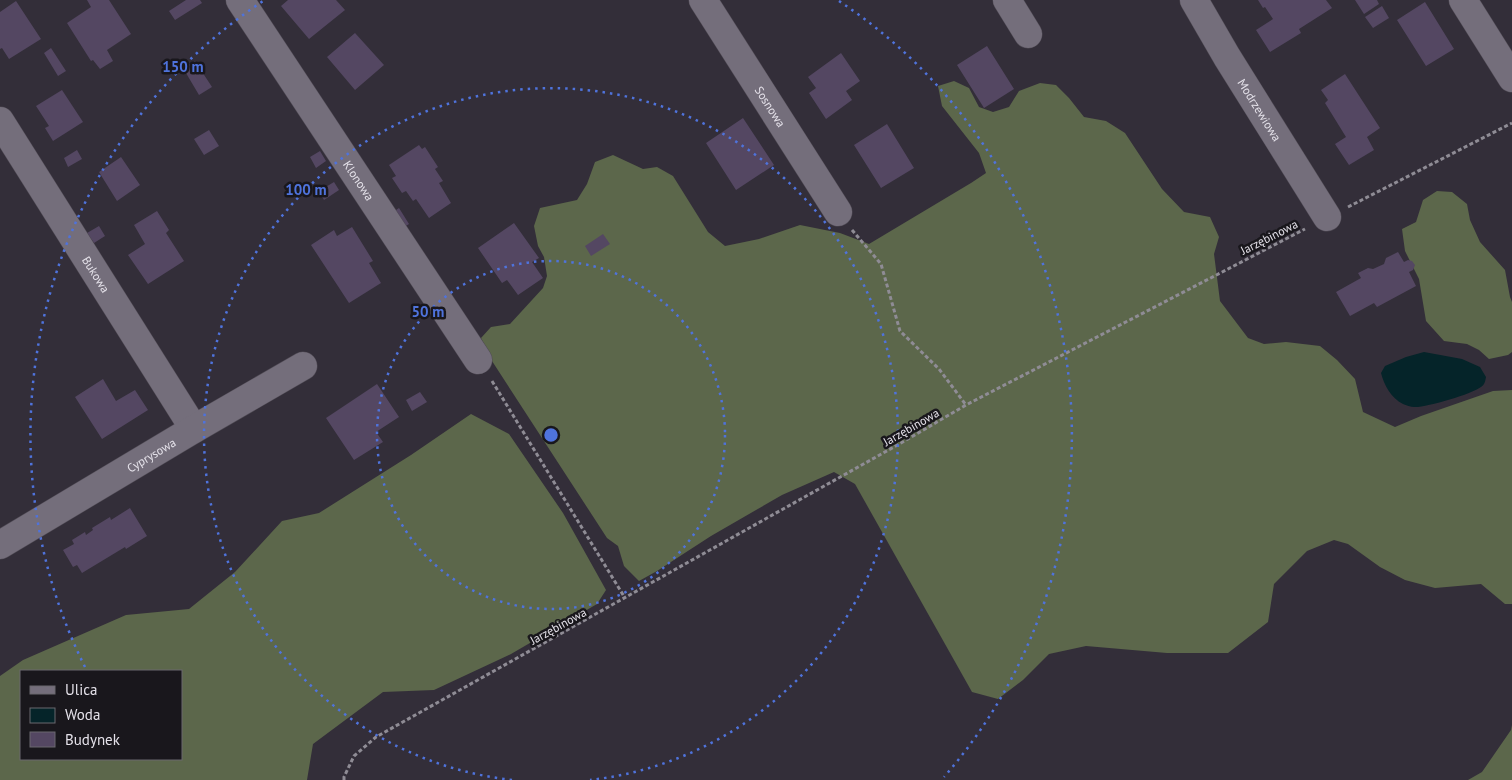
<svg xmlns="http://www.w3.org/2000/svg" width="1512" height="780" font-family="'PT Sans',sans-serif">
<rect width="100%" height="100%" fill="#332e39"/>
<path fill="#5c674b" fill-rule="evenodd" d="M 954,81 L 969,88 L 979,107 L 993,112 L 1009,107 L 1019,91 L 1040,83 L 1056,85 L 1069,98 L 1084,117 L 1106,121 L 1125,133 L 1162,189 L 1184,212 L 1210,217 L 1219,237 L 1214,254 L 1220,301 L 1248,338 L 1264,344 L 1286,342 L 1320,346 L 1337,360 L 1355,379 L 1363,412 L 1395,427 L 1421,416 L 1493,391 L 1512,390 L 1512,604 L 1505,604 L 1481,584 L 1435,588 L 1405,580 L 1380,567 L 1348,544 L 1334,540 L 1307,551 L 1274,584 L 1268,622 L 1228,653 L 1167,653 L 1086,646 L 1049,654 L 1023,680 L 998,699 L 972,692 L 855,484 L 834,472 L 782,495 L 711,536 L 657,571 L 639,581 L 624,566 L 618,546 L 607,538 L 492,361 L 481,338 L 491,327 L 510,324 L 543,288 L 547,276 L 544,257 L 538,246 L 534,226 L 540,208 L 577,200 L 587,184 L 595,162 L 613,155 L 643,169 L 657,167 L 673,176 L 708,232 L 725,246 L 759,239 L 800,225 L 840,233 L 869,244 L 971,183 L 986,173 L 979,153 L 942,106 L 938,86 Z
M 1437,191 L 1452,192 L 1467,204 L 1470,220 L 1480,242 L 1505,270 L 1510,297 L 1512,302 L 1512,352 L 1508,355 L 1489,359 L 1479,350 L 1467,344 L 1444,341 L 1426,321 L 1419,279 L 1405,251 L 1402,229 L 1416,222 L 1423,200 Z
M 471,414 L 509,434 L 563,513 L 606,590 L 597,604 L 511,654 L 434,690 L 383,692 L 313,744 L 307,780 L 0,780 L 0,676 L 23,660 L 126,615 L 189,609 L 235,572 L 282,521 L 319,513 L 411,455 ZM 21,671 L 181,671 L 181,759 L 21,759 Z
M 1512,725 L 1512,780 L 1468,780 L 1482,772 L 1511,730 Z"/>
<path fill="#052429" d="M 1424,352 L 1462,359 L 1480,367 L 1486,377 C 1485,382 1485,384 1481,387 C 1472,394 1425,408 1414,407 C 1411,407 1406,405 1403,404 C 1391,398 1384,385 1381,373 L 1385,366 L 1406,357 Z"/>
<path fill="#544762" d="M 87,0 L 109,0 L 131,34 L 107,50 L 113,61 L 100,69 L 93,60 L 91,61 L 67,23 L 91,7 Z
M 186,0 L 200,0 L 202,3 L 175,20 L 169,11 Z
M 288,0 L 336,0 L 345,10 L 309,39 L 281,6 Z
M 1258,0 L 1326,0 L 1332,8 L 1299,29 L 1301,33 L 1270,52 L 1256,30 L 1273,19 L 1265,7 L 1263,8 Z
M 1355,0 L 1377,0 L 1379,4 L 1364,14 Z
M 16,1 L 41,39 L 9,59 L 2,48 L 0,49 L 0,12 Z
M 1425,2 L 1454,49 L 1426,66 L 1397,20 Z
M 1382,6 L 1389,18 L 1373,28 L 1365,17 Z
M 355,33 L 384,65 L 355,90 L 327,57 Z
M 987,46 L 1014,89 L 984,108 L 957,65 Z
M 51,48 L 66,71 L 58,76 L 44,53 Z
M 841,53 L 860,81 L 846,91 L 852,100 L 826,119 L 809,93 L 816,88 L 808,77 Z
M 195,61 L 212,87 L 199,95 L 183,68 Z
M 1345,74 L 1380,128 L 1367,137 L 1374,150 L 1349,165 L 1335,144 L 1346,137 L 1325,103 L 1328,100 L 1321,90 Z
M 62,90 L 83,122 L 53,141 L 45,128 L 49,126 L 36,106 Z
M 743,118 L 774,165 L 736,190 L 706,143 Z
M 887,124 L 914,168 L 881,188 L 854,145 Z
M 209,130 L 219,146 L 204,155 L 194,139 Z
M 419,145 L 422,149 L 425,147 L 438,167 L 435,169 L 443,181 L 439,183 L 451,203 L 429,218 L 416,199 L 413,201 L 406,191 L 402,193 L 392,178 L 396,176 L 389,165 Z
M 77,150 L 82,159 L 68,167 L 64,158 Z
M 320,151 L 326,161 L 316,168 L 310,157 Z
M 121,157 L 140,185 L 117,201 L 99,172 Z
M 334,182 L 339,190 L 324,200 L 319,191 Z
M 399,208 L 409,224 L 401,229 L 390,214 Z
M 157,211 L 169,230 L 166,233 L 184,261 L 148,284 L 128,255 L 145,244 L 134,225 Z
M 514,223 L 539,258 L 532,262 L 543,278 L 518,295 L 507,280 L 502,283 L 478,248 Z
M 99,226 L 105,236 L 94,243 L 87,233 Z
M 352,227 L 373,261 L 369,263 L 381,283 L 349,303 L 311,245 L 334,230 L 337,236 Z
M 603,234 L 610,244 L 591,256 L 585,246 Z
M 1398,252 L 1404,262 L 1408,260 L 1412,261 L 1415,265 L 1413,270 L 1409,272 L 1416,286 L 1377,307 L 1374,303 L 1350,316 L 1336,292 L 1361,278 L 1358,273 L 1368,268 L 1373,269 L 1384,264 L 1386,258 Z
M 103,379 L 116,401 L 135,390 L 148,410 L 102,439 L 75,397 Z
M 377,384 L 399,417 L 376,432 L 383,442 L 354,460 L 326,418 Z
M 420,392 L 427,402 L 412,411 L 406,400 Z
M 130,508 L 147,536 L 126,549 L 125,547 L 82,573 L 77,565 L 73,567 L 63,550 L 74,544 L 72,540 L 85,532 L 86,535 L 93,530 L 92,528 L 110,517 L 111,520 Z"/>
<g fill="none" stroke-linecap="round" stroke-linejoin="round">
<defs>
<g id="minor">
<path id="s1" d="M 240,0 L 478,360"/>
<path id="s2" d="M 703,0 L 838,212"/>
<path d="M 1007,0 L 1028,34"/>
<path id="s3" d="M 1194,0 L 1227,57 L 1327,217"/>
<path d="M 1463,0 L 1512,78"/>
<path id="s4" d="M 0,121 L 194,429"/>
<path id="s5" d="M 0,545 L 194,429 L 303,366"/>
</g>
</defs>
<use href="#minor" stroke="#504b55" stroke-width="29"/>
<path stroke="#8f8c95" stroke-width="3" stroke-dasharray="4 2.5" stroke-linecap="butt" d="M 1348,207 L 1512,123
M 852,230 L 881,264 L 900,331 L 939,369 L 966,405
M 492,381 L 625,598
M 344,780 L 344,777 L 354,756 L 376,737 L 901,443 L 966,405 L 1305,229"/>
<use href="#minor" stroke="#746e7b" stroke-width="28"/>
</g>
<g fill="none" stroke="#4f73dc" stroke-width="2.5" stroke-dasharray="2.5 5">
<circle cx="551" cy="435" r="174"/>
<path d="M512 780A347 347 0 1 1 590 780"/>
<path d="M85 667A521 521 0 0 1 263 1M839 1A521 521 0 0 1 944 777"/>
</g>
<g text-anchor="middle" dominant-baseline="central" stroke-width="5" stroke-linejoin="round" paint-order="stroke">
<g font-size="12" fill="#e5e2ea" stroke="#19171c">
<text stroke="none"><textPath href="#s2" startOffset="126">Sosnowa</textPath></text>
<text stroke="none"><textPath href="#s3" startOffset="128">Modrzewiowa</textPath></text>
<text stroke="none"><textPath href="#s1" startOffset="216">Klonowa</textPath></text>
<text transform="translate(1269 237) rotate(-27)">Jarzębinowa</text>
<text stroke="none"><textPath href="#s4" startOffset="181">Bukowa</textPath></text>
<text transform="translate(911 427) rotate(-30)">Jarzębinowa</text>
<text stroke="none"><textPath href="#s5" startOffset="176">Cyprysowa</textPath></text>
<text transform="translate(558 626) rotate(-29)">Jarzębinowa</text>
</g>
</g>
<circle cx="551" cy="435" r="8" fill="#4f73dc" stroke="#19171c" stroke-width="2.5"/>
<g font-size="15" text-anchor="middle" font-weight="bold" fill="#4f73dc" stroke="#19171c" stroke-width="5" stroke-linejoin="round" paint-order="stroke">
<text x="183" y="72">150 m</text>
<text x="306" y="195">100 m</text>
<text x="428" y="317">50 m</text>
</g>
<rect x="20" y="670" width="162" height="90" fill="#19171c" stroke="#6b686e"/>
<rect x="30" y="686" width="25" height="8" fill="#746e7b" stroke="#6b686e"/>
<text x="65" y="695" font-size="15" fill="#e5e2ea">Ulica</text>
<rect x="30" y="708" width="25" height="15" fill="#052429" stroke="#6b686e"/>
<text x="65" y="720" font-size="15" fill="#e5e2ea">Woda</text>
<rect x="30" y="732" width="25" height="15" fill="#544762" stroke="#6b686e"/>
<text x="65" y="745" font-size="15" fill="#e5e2ea">Budynek</text>
</svg>
